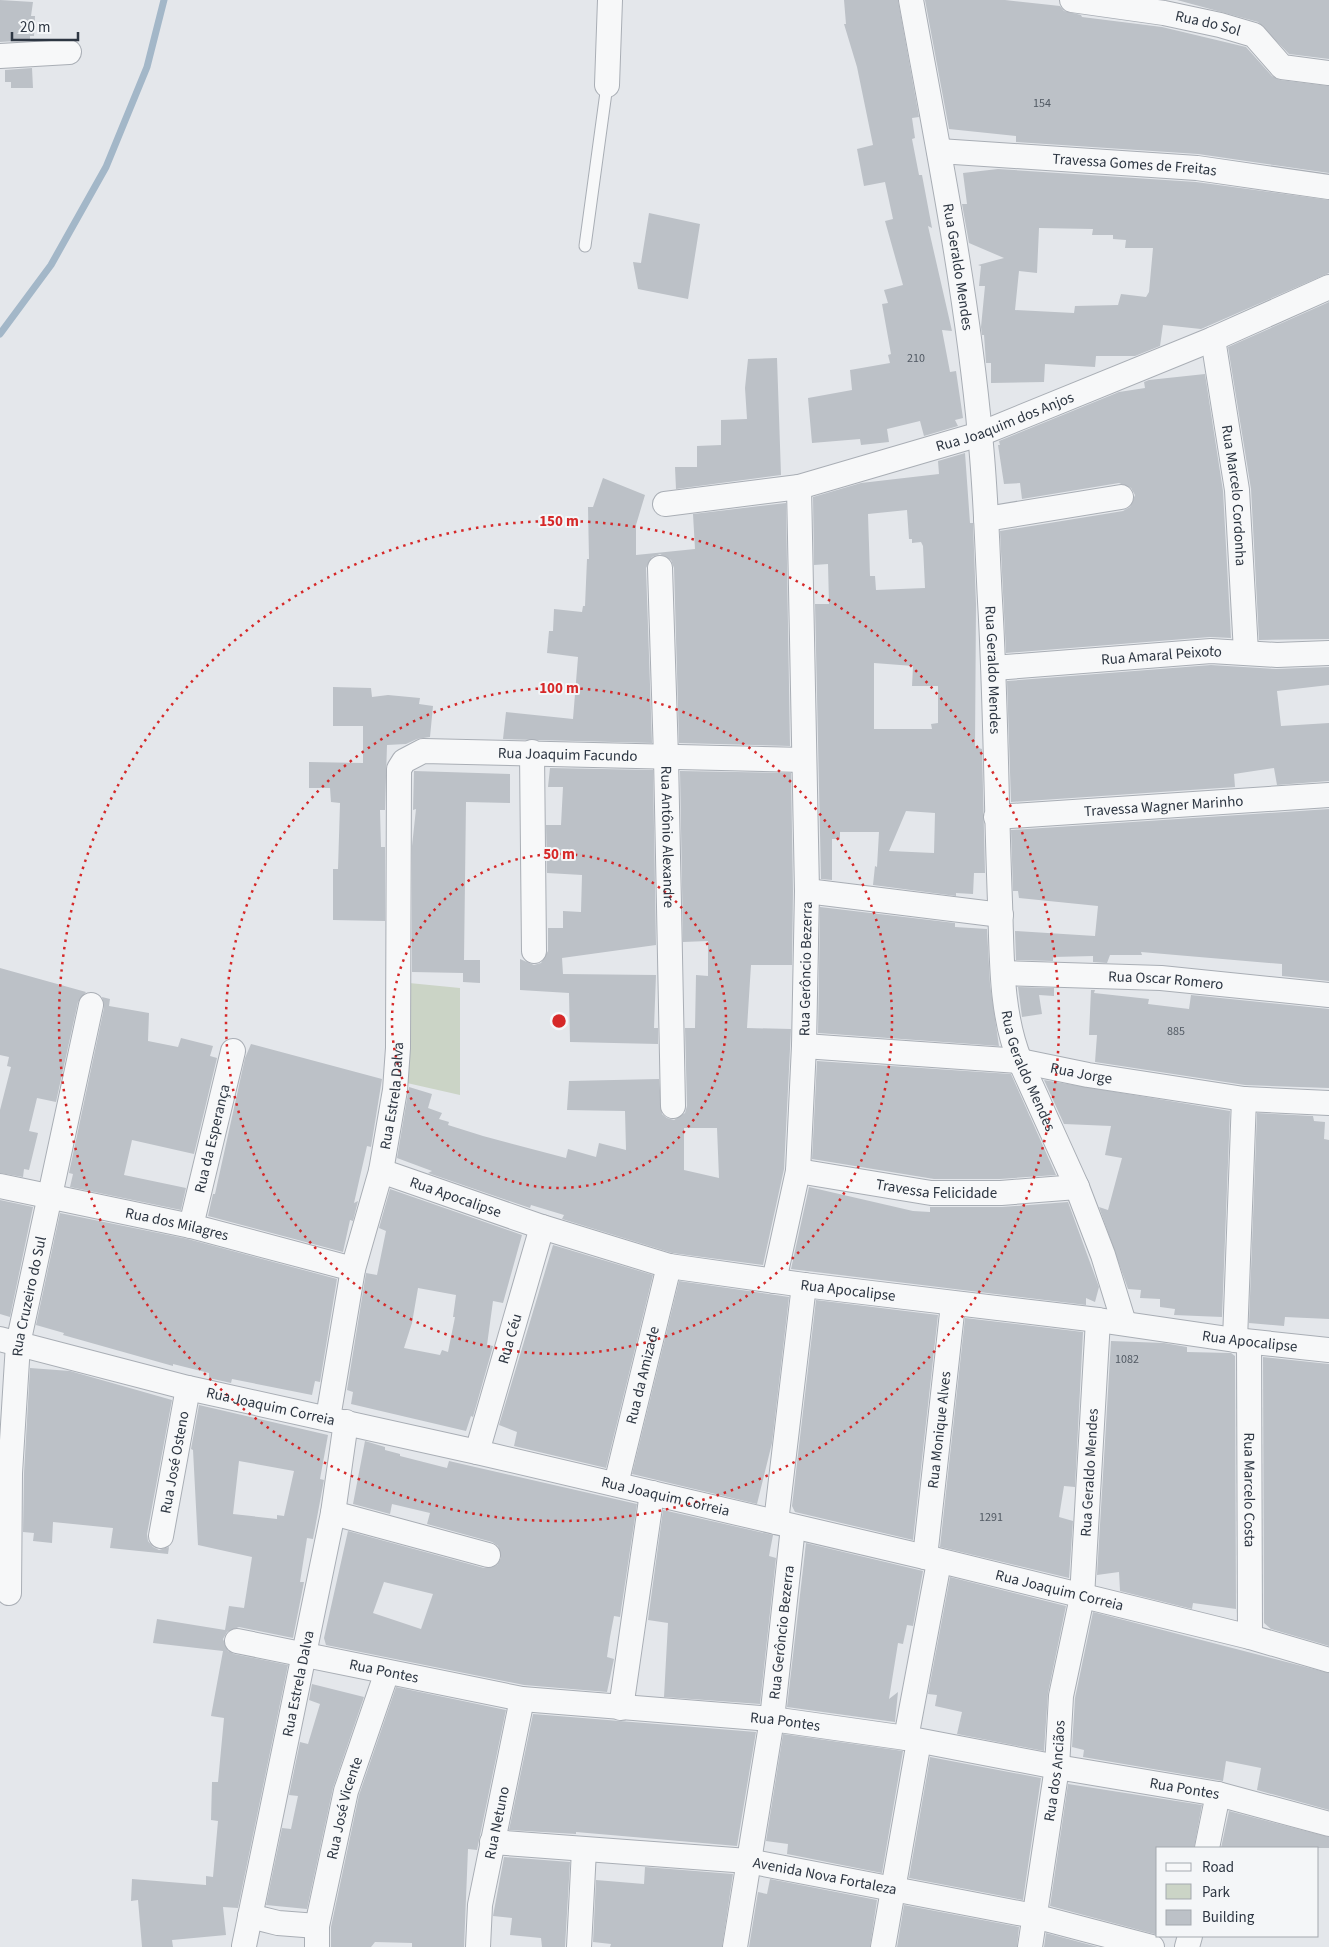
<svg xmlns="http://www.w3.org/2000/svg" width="1329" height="1947" font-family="'Source Sans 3',sans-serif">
<rect width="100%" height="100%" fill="#e4e7eb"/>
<path fill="#cbd4c6" d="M 409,983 L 460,988 L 460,1095 L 407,1083 Z"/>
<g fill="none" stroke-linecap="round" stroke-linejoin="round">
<path stroke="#a3b7c8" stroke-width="7" d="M 0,334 L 51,265 L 106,167 L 147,67 L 164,0"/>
</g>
<path fill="#bcc1c7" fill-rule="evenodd" d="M 0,0 L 33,2 L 31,16 L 35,16 L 34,36 L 30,36 L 30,40 L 0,42 Z
M 844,0 L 898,0 L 919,117 L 912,118 L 915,138 L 912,139 L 919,175 L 922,175 L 932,228 L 928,226 L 952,331 L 942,330 L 950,372 L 956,371 L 963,418 L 955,420 L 958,426 L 924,436 L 920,421 L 887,429 L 889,442 L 861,445 L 860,439 L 812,443 L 808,398 L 852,390 L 850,370 L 890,363 L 888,355 L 891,354 L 882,304 L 888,303 L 884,290 L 903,285 L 885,221 L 893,219 L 885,182 L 864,186 L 857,149 L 873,145 L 857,67 L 844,24 L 846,24 Z
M 925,0 L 1005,0 L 1060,6 L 1064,11 L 1081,15 L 1082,17 L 1162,27 L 1246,47 L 1272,76 L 1280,80 L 1329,86 L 1329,173 L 1198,154 L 1016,142 L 1016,136 L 949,129 Z
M 1177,0 L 1329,0 L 1329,59 L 1289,54 L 1258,22 Z
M 32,68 L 33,88 L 11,88 L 11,82 L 5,82 L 5,70 Z
M 998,169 L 1196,182 L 1329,200 L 1329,273 L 1201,329 L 1163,325 L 1160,346 L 1135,356 L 1096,356 L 1095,367 L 1045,364 L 1044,382 L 991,383 L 991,363 L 986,363 L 984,335 L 982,335 L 981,327 L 985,286 L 979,286 L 981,266 L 978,265 L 1004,258 L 969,243 L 962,204 L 967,204 L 963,173 ZM 1039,228 L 1093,229 L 1092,235 L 1113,235 L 1113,239 L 1126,240 L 1125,248 L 1153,248 L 1149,292 L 1146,297 L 1121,294 L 1118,305 L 1075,306 L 1074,313 L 1015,310 L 1019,271 L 1037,273 Z
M 649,213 L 700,224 L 688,299 L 638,289 L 633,262 L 641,263 Z
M 1329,302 L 1329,639 L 1259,640 L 1251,489 L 1228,347 Z
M 777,358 L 781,475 L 676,489 L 675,467 L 697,467 L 697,446 L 721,445 L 721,420 L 747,419 L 745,388 L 748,359 Z
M 1205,374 L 1223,491 L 1231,638 L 1210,637 L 1006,653 L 1000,531 L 1123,511 L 1130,507 L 1135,495 L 1131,488 L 1119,483 L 1022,499 L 1020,483 L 1004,484 L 998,445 L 1000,445 L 999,441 L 1119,392 L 1145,388 L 1144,382 L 1149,380 Z
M 965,453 L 970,523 L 973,523 L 976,604 L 975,747 L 982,749 L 985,873 L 974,873 L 973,894 L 956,893 L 956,896 L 873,885 L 875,866 L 877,867 L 879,832 L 840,832 L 840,839 L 832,839 L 832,880 L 821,879 L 815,604 L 829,604 L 828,564 L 814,565 L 813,497 L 861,483 L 939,474 L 938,461 ZM 907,510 L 909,539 L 912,539 L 912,543 L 921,542 L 923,546 L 925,588 L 876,590 L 875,576 L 870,576 L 868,514 ZM 874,663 L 913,666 L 912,686 L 938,686 L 938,723 L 931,724 L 932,729 L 874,729 ZM 906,811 L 935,813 L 934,853 L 889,851 Z
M 603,478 L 645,495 L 636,525 L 636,555 L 695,549 L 693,514 L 786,503 L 790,746 L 679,743 L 674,568 L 671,560 L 660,554 L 652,557 L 646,568 L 652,743 L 503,739 L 506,712 L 573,719 L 578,657 L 547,653 L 549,631 L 553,631 L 554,609 L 582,612 L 583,606 L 585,606 L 587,559 L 589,559 L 588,507 L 593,507 Z
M 1211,665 L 1276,669 L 1329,667 L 1329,685 L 1277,691 L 1281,726 L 1329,723 L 1329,781 L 1277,785 L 1274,768 L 1234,774 L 1235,787 L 1011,802 L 1007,681 Z
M 333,687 L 371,688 L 372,697 L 388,695 L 420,698 L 419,704 L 433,706 L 430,737 L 417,739 L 406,744 L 387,745 L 385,810 L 380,810 L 381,847 L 385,847 L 385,921 L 333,920 L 333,869 L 338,869 L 340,803 L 331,802 L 330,788 L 309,788 L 309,762 L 363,763 L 363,726 L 333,726 Z
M 550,768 L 653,770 L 656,945 L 562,958 L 563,974 L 656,975 L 654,1028 L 658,1028 L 658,1044 L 570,1042 L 569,993 L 520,990 L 520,959 L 534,965 L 541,963 L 548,951 L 548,928 L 563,928 L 563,911 L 581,912 L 582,875 L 547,873 L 546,825 L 561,825 L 563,787 L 548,787 Z
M 414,771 L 510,774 L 510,803 L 466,802 L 464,960 L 480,960 L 480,983 L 463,982 L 463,973 L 412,972 L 412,846 L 416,809 L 413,810 Z
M 680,771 L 791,773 L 793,891 L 792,965 L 751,965 L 747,1028 L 791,1029 L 784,1169 L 763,1265 L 672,1253 L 562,1219 L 564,1215 L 531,1205 L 530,1208 L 428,1173 L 432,1171 L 397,1158 L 409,1087 L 432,1094 L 428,1108 L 442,1113 L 439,1119 L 449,1122 L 448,1125 L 483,1136 L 566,1158 L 568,1149 L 596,1157 L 599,1143 L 626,1150 L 625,1111 L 567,1110 L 569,1081 L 659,1079 L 662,1114 L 667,1118 L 674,1120 L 685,1113 L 687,1106 L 685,1028 L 695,1028 L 696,975 L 708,976 L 708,941 L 683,942 ZM 684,1128 L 717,1128 L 719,1178 L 684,1170 Z
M 1329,809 L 1329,981 L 1282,976 L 1282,964 L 1141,952 L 1142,955 L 1110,955 L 1107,963 L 1093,962 L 1093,956 L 1053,957 L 1053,961 L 1016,960 L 1015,931 L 1095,936 L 1098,906 L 1019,898 L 1018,891 L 1013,891 L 1011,830 Z
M 820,907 L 955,923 L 955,927 L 987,929 L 990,984 L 999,1046 L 818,1033 Z
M 0,968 L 86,992 L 78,1002 L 56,1102 L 37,1098 L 29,1131 L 38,1133 L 29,1170 L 24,1169 L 23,1177 L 0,1173 L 0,1110 L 11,1067 L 7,1066 L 9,1057 L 0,1055 Z
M 1018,987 L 1054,988 L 1054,996 L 1039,995 L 1042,1014 L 1022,1017 Z
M 1091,990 L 1095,990 L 1094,993 L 1149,999 L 1148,1004 L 1189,1009 L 1191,995 L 1329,1009 L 1329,1088 L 1245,1085 L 1095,1062 L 1097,1035 L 1089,1035 Z
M 102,997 L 110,999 L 109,1006 L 149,1013 L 148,1041 L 178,1047 L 181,1038 L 213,1046 L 210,1056 L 217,1058 L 194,1154 L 132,1140 L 124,1175 L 186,1188 L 181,1210 L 70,1187 L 73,1174 L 69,1173 L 104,1008 Z
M 251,1044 L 382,1079 L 371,1147 L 367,1146 L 354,1203 L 358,1201 L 353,1221 L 350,1220 L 343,1252 L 208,1216 L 213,1194 L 215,1194 L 245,1058 Z
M 817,1061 L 1011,1074 L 1056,1175 L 1000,1179 L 934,1179 L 812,1159 Z
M 1044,1080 L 1230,1111 L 1222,1317 L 1174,1315 L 1175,1309 L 1160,1307 L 1160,1299 L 1140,1298 L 1141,1290 L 1128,1289 L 1099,1207 L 1108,1210 L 1122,1158 L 1105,1155 L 1111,1126 L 1064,1124 Z
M 1257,1113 L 1313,1116 L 1314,1121 L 1325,1122 L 1324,1139 L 1329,1140 L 1329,1319 L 1285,1317 L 1284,1326 L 1249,1323 Z
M 809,1187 L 913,1211 L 930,1212 L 930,1207 L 1002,1207 L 1068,1202 L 1099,1287 L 1095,1302 L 1086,1298 L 1086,1305 L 791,1269 Z
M 390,1189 L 522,1235 L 503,1303 L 493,1301 L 487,1345 L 493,1346 L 473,1417 L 471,1416 L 466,1431 L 351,1404 L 353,1392 L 347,1390 L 366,1273 L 377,1275 L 386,1231 L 379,1228 ZM 418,1288 L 456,1295 L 453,1317 L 455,1317 L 448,1352 L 442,1350 L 440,1355 L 404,1348 L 412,1323 Z
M 0,1200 L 33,1207 L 10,1317 L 0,1314 Z
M 60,1213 L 188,1239 L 337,1279 L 320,1382 L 315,1381 L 312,1395 L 232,1379 L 231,1383 L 209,1378 L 209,1373 L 173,1364 L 173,1366 L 63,1335 L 64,1333 L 36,1325 Z
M 553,1245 L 653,1275 L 606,1468 L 514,1446 L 517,1432 L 499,1425 Z
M 679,1281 L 789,1297 L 772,1443 L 757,1504 L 632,1474 Z
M 816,1300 L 938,1315 L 913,1540 L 795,1512 L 792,1506 Z
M 965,1318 L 1083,1332 L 1075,1487 L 1064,1486 L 1059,1517 L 1073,1521 L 1069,1578 L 940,1547 Z
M 1111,1341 L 1164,1343 L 1187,1347 L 1187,1352 L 1231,1353 L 1235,1356 L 1236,1609 L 1193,1603 L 1192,1609 L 1120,1591 L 1119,1572 L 1097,1575 Z
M 1263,1357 L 1329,1364 L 1329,1646 L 1271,1629 L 1264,1623 Z
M 30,1368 L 70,1371 L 172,1400 L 147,1534 L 148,1541 L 153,1547 L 159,1550 L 169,1547 L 168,1554 L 110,1548 L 113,1528 L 53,1522 L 52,1543 L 33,1541 L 34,1533 L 23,1532 L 24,1473 Z
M 199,1405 L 328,1435 L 320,1479 L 324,1480 L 313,1539 L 307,1538 L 300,1582 L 304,1582 L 293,1638 L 239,1627 L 227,1632 L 223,1639 L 228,1651 L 234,1654 L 288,1665 L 238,1908 L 223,1907 L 226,1935 L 172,1940 L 173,1947 L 142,1947 L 138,1900 L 131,1901 L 132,1879 L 206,1885 L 206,1876 L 213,1877 L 218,1821 L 211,1820 L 212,1782 L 218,1782 L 224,1718 L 211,1716 L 223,1651 L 153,1643 L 157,1619 L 225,1630 L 229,1606 L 244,1608 L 252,1557 L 198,1545 L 193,1450 L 191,1449 ZM 239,1461 L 294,1471 L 284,1516 L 277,1515 L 277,1519 L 233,1514 Z
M 365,1441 L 385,1447 L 385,1450 L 400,1454 L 400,1456 L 447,1468 L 449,1461 L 637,1504 L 620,1617 L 614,1616 L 610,1637 L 607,1657 L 614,1659 L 607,1692 L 524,1685 L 326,1645 L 324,1638 L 348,1531 L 484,1568 L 497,1565 L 501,1558 L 498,1546 L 492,1542 L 427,1524 L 430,1513 L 392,1504 L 390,1514 L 353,1504 ZM 384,1582 L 433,1594 L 421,1629 L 373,1613 Z
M 663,1510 L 773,1535 L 769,1556 L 776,1558 L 760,1704 L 664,1697 L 668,1623 L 648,1620 Z
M 806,1543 L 923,1571 L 913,1626 L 907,1625 L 903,1644 L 898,1643 L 889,1699 L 898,1692 L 895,1722 L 787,1707 Z
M 950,1577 L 1066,1606 L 1048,1693 L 1044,1751 L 957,1734 L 962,1712 L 935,1706 L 937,1695 L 928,1694 Z
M 1093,1612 L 1329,1673 L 1329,1810 L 1257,1790 L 1261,1768 L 1226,1761 L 1223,1781 L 1083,1757 L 1084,1750 L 1072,1747 L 1075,1698 Z
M 312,1684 L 364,1697 L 333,1788 L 307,1909 L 266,1905 L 282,1828 L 291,1829 L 298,1796 L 289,1795 L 300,1742 L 308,1744 L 320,1704 L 309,1700 Z
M 396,1687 L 506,1710 L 477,1850 L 468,1849 L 464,1947 L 412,1947 L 412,1943 L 375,1942 L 371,1947 L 331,1947 L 331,1927 L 359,1795 Z
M 533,1714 L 756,1732 L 737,1846 L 576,1832 L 576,1834 L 509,1830 Z
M 783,1734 L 903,1751 L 882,1873 L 787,1854 L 788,1844 L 766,1841 Z
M 930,1757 L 1041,1778 L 1023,1900 L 909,1878 Z
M 1068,1784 L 1202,1805 L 1194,1848 L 1158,1848 L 1158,1935 L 1050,1906 Z
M 1229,1811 L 1329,1837 L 1329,1848 L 1221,1848 Z
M 504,1857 L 570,1862 L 565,1947 L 542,1947 L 541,1938 L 510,1935 L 512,1918 L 493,1916 Z
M 645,1867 L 733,1874 L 722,1947 L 610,1947 L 611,1944 L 593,1942 L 596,1880 L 644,1884 Z
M 770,1879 L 877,1900 L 870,1947 L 749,1947 L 758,1892 L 767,1894 Z
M 904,1905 L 1019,1927 L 1017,1947 L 897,1947 Z
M 1046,1933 L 1098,1947 L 1044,1947 Z"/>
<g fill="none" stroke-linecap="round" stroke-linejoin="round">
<defs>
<path id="lane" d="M 585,246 L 607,85"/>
<g id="street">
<path id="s1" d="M 911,0 C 937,143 967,291 980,435 C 986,490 987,546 990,601 C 996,701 996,802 1000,902 C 1002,954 1000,1012 1020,1061 L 1077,1187 L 1103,1255 L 1124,1323"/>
<path id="s2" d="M 1072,0 L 1164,13 L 1220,25 L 1254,35 L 1282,67 L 1329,73"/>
<path d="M 0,56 L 69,52"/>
<path d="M 607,85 L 610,0"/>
<path id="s3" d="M 939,151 L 1197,168 L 1329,187"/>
<path id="s4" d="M 1213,339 L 1237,490 L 1246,652"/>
<path id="s5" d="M 665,504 L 799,487 L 980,434 L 1213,339 L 1329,287"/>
<path d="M 986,519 L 1121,497"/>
<path id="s6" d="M 660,568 L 666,757 L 673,1106"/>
<path id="s7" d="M 994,668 L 1211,651 L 1277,655 L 1329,653"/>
<path d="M 532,752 L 534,951"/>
<path id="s8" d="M 996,817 L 1329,795"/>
<path d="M 807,891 L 1001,915"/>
<path id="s9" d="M 1004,973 L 1161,978 L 1329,995"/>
<path id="s10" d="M 804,1046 L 1020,1061 L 1088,1075 L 1244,1099 L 1329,1103"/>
<path id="s11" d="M 381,1171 L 542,1227 L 669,1266 L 804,1285 L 1098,1320 L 1235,1340 L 1329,1350"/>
<path id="s12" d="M 798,1171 L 931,1193 L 1001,1193 L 1077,1187"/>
<path id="s13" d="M 0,1186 L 191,1226 L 353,1269"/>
<path id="s14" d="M 191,1226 L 233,1051"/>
<path id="s15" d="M 774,1281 L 798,1171 L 804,1046 L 807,891 L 799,487"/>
<path id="s16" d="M 0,1339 L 188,1388 L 477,1452 L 925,1557 L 1250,1637 L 1329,1660"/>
<path d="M 1235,1340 L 1244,1099"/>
<path id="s17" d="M 1249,1342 L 1250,1637"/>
<path id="s18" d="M 328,1418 L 353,1269 L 381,1171 L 395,1090 L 398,1048 L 399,769 L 404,761 L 423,751 L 804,760"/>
<path id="s19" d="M 477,1452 L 542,1227"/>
<path id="s20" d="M 616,1484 L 669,1266"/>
<path d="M 333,1513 L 488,1555"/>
<path d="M 776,1522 L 804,1285"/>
<path id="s21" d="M 161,1536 L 188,1388"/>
<path id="s22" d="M 925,1557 L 953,1304"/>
<path id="s23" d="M 9,1593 L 10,1473 L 18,1344 L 91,1005"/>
<path id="s24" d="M 237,1641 L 522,1699 L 772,1719 L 906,1738 L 1057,1767 L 1218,1794 L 1329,1824"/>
<path d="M 621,1708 L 652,1493"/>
<path d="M 906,1738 L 939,1562"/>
<path id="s25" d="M 492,1842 L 748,1861 L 1034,1916 L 1152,1947"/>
<path d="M 1207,1848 L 1218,1794"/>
<path d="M 250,1916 L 278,1923 L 317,1926"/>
<path id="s26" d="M 244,1946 L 333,1513 L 346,1422"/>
<path id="s27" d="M 317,1947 L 317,1926 L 346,1791 L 387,1672"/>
<path id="s28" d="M 478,1947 L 480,1905 L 522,1699"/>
<path d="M 579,1947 L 584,1850"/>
<path id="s29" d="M 735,1947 L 772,1719 L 793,1527"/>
<path d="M 883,1947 L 919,1741"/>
<path id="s30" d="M 1030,1947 L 1057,1767 L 1061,1696 L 1082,1597 L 1098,1320"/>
<path d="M 1187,1947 L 1190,1936"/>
</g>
</defs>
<use href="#lane" stroke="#a9aeb5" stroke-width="13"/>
<use href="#street" stroke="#a9aeb5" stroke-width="26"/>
<use href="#lane" stroke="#f7f8f9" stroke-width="11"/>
<use href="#street" stroke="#f7f8f9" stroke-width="24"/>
</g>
<g fill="none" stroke="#d62828" stroke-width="2.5" stroke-dasharray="2.5 5">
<circle cx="559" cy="1021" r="167"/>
<circle cx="559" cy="1021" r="333"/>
<circle cx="559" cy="1021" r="500"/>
</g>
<g text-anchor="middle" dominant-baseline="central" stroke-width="4" stroke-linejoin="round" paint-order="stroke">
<g font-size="12" fill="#515963">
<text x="1042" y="103">154</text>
<text x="916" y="358">210</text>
<text x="1176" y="1031">885</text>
<text x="1127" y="1359">1082</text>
<text x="991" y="1517">1291</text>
</g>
<g font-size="15" fill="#2d3642" stroke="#f4f6f8">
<text stroke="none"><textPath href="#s2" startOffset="138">Rua do Sol</textPath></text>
<text stroke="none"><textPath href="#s3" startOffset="196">Travessa Gomes de Freitas</textPath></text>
<text stroke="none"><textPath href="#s1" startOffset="271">Rua Geraldo Mendes</textPath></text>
<text stroke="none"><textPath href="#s5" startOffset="351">Rua Joaquim dos Anjos</textPath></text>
<text stroke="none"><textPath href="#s4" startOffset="158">Rua Marcelo Cordonha</textPath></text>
<text stroke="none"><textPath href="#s7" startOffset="168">Rua Amaral Peixoto</textPath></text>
<text stroke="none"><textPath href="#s1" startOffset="676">Rua Geraldo Mendes</textPath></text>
<text stroke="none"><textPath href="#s18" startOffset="832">Rua Joaquim Facundo</textPath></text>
<text stroke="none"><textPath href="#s8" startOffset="168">Travessa Wagner Marinho</textPath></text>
<text stroke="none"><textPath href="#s6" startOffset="269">Rua Antônio Alexandre</textPath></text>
<text stroke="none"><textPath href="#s15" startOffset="315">Rua Gerôncio Bezerra</textPath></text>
<text stroke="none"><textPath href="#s9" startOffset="162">Rua Oscar Romero</textPath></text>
<text stroke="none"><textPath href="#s1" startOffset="1081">Rua Geraldo Mendes</textPath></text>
<text stroke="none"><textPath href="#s10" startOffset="279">Rua Jorge</textPath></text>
<text stroke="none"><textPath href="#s18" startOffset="329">Rua Estrela Dalva</textPath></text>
<text stroke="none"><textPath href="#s14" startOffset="90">Rua da Esperança</textPath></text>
<text stroke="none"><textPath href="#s12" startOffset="140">Travessa Felicidade</textPath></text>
<text stroke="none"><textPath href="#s11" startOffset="79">Rua Apocalipse</textPath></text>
<text stroke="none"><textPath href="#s13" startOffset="181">Rua dos Milagres</textPath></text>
<text stroke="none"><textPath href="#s11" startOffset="484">Rua Apocalipse</textPath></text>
<text stroke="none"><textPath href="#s23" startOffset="298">Rua Cruzeiro do Sul</textPath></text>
<text stroke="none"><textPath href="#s19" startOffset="118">Rua Céu</textPath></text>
<text stroke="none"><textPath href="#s11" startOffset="889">Rua Apocalipse</textPath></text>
<text stroke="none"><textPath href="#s20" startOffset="112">Rua da Amizade</textPath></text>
<text stroke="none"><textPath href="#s16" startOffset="279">Rua Joaquim Correia</textPath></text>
<text stroke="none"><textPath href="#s22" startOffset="128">Rua Monique Alves</textPath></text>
<text stroke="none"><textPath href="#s21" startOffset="75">Rua José Osteno</textPath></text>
<text stroke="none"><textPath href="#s30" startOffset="479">Rua Geraldo Mendes</textPath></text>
<text stroke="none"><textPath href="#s17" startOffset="148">Rua Marcelo Costa</textPath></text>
<text stroke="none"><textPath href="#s16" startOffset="684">Rua Joaquim Correia</textPath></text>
<text stroke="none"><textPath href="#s16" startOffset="1089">Rua Joaquim Correia</textPath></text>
<text stroke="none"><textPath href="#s29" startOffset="318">Rua Gerôncio Bezerra</textPath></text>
<text stroke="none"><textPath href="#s24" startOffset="150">Rua Pontes</textPath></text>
<text stroke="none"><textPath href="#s26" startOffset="268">Rua Estrela Dalva</textPath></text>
<text stroke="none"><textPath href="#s24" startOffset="555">Rua Pontes</textPath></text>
<text stroke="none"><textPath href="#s30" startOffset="178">Rua dos Anciãos</textPath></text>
<text stroke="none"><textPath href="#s24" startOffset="960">Rua Pontes</textPath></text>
<text stroke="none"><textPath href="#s27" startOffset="142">Rua José Vicente</textPath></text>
<text stroke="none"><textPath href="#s28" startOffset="126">Rua Netuno</textPath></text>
<text stroke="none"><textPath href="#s25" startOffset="335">Avenida Nova Fortaleza</textPath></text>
</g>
</g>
<circle cx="559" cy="1021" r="8" fill="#d62828" stroke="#f4f6f8" stroke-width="2.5"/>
<g font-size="15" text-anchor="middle" font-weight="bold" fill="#d62828" stroke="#f4f6f8" stroke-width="4" stroke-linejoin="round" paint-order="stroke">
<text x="559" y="526">150 m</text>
<text x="559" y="693">100 m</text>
<text x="559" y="859">50 m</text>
</g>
<rect x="1156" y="1847" width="162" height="90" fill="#f4f6f8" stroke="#a4a9af"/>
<rect x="1166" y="1863" width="25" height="8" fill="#f7f8f9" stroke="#a4a9af"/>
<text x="1202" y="1872" font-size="15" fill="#2d3642">Road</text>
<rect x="1166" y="1884" width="25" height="15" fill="#cbd4c6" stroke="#a4a9af"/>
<text x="1202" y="1897" font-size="15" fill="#2d3642">Park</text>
<rect x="1166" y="1910" width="25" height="15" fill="#bcc1c7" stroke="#a4a9af"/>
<text x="1202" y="1922" font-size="15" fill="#2d3642">Building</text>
<path d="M12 32v8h66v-8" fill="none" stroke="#2d3642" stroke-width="2.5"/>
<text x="20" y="32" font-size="15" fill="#2d3642" stroke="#f4f6f8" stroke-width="4" paint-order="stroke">20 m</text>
</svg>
